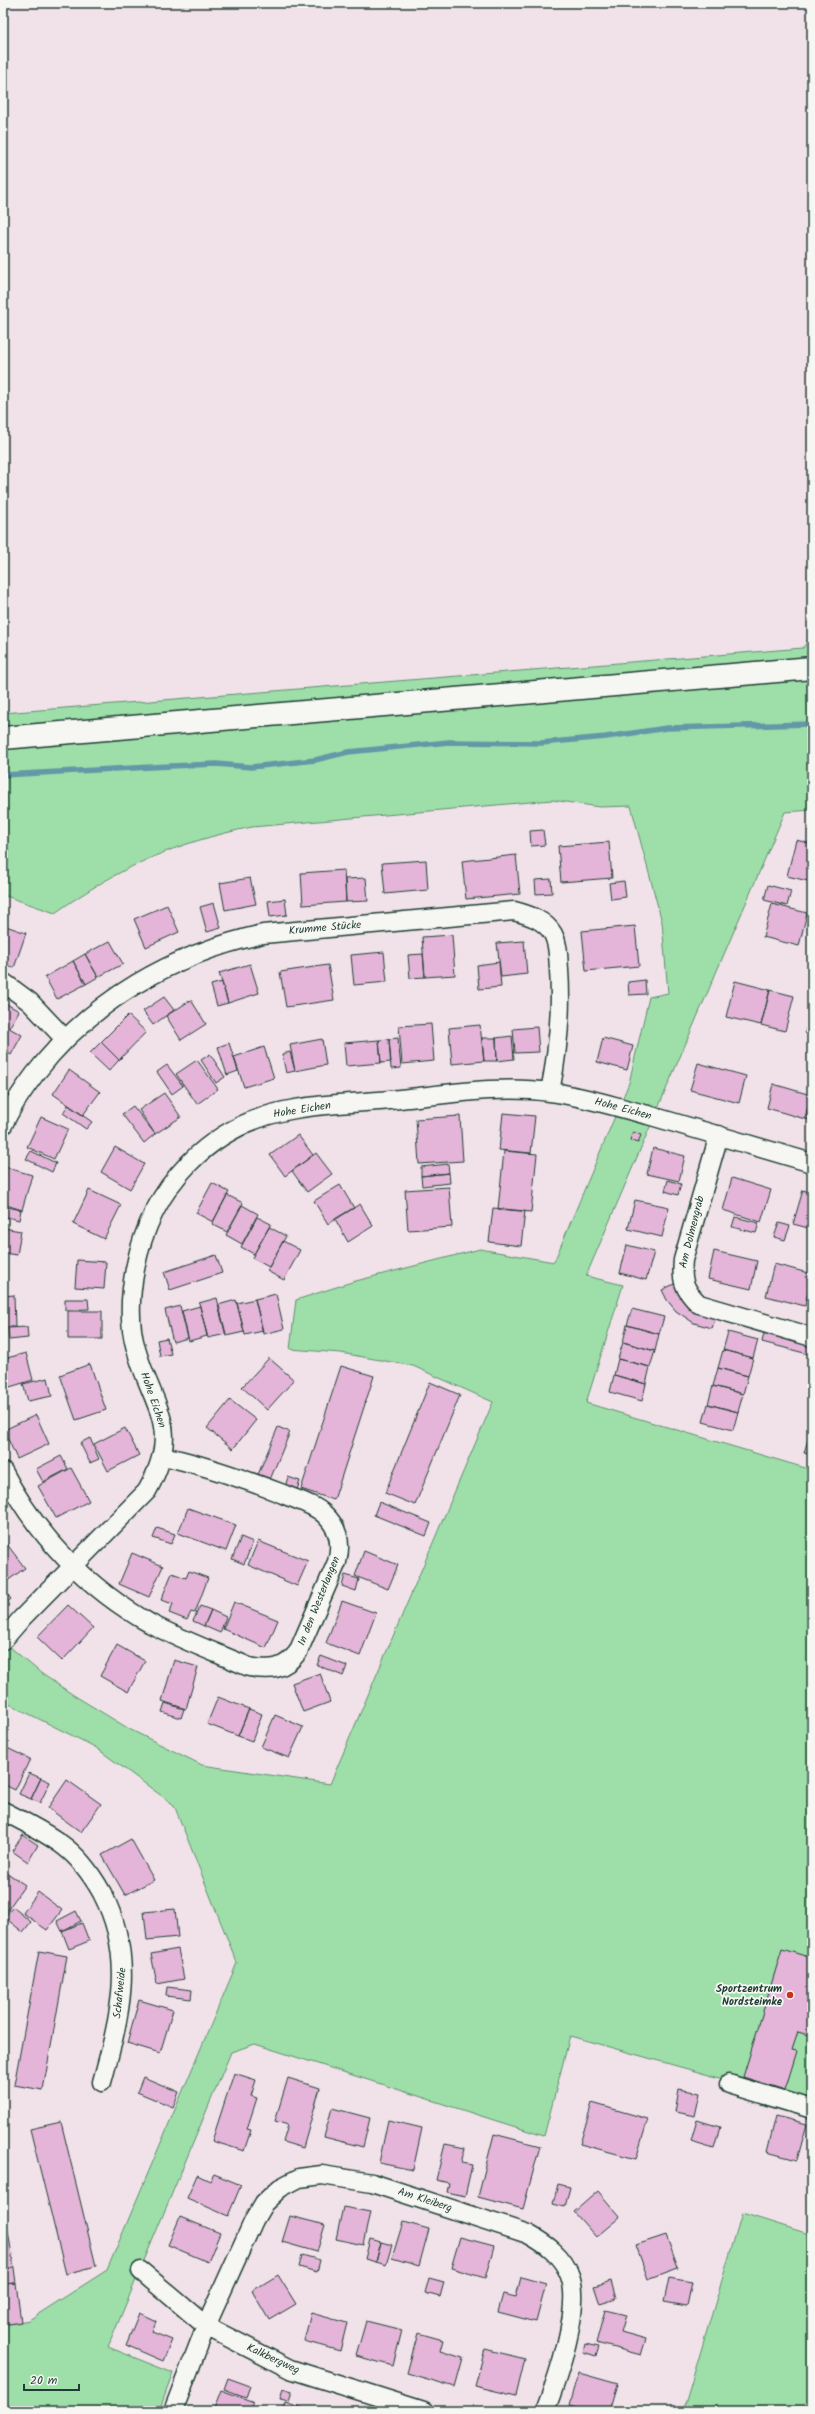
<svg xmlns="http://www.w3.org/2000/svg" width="815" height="2414" font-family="Kalam,sans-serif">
<rect width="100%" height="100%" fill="#f1e2ea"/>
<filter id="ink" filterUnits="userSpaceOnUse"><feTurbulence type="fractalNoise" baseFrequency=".025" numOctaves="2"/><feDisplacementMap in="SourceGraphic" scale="8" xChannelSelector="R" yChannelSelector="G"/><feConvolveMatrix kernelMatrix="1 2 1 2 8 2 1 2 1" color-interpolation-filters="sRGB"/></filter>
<g filter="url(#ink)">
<path fill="#9edfa9" stroke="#5e8e6e" d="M 812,634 L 812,810 L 785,812 L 586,1276 L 623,1285 L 586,1403 L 812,1470 L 812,2104 L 570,2036 L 544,2136 L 255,2044 L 231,2052 L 108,2347 L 173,2373 L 159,2411 L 3,2411 L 3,2325 L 29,2320 L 107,2270 L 237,1963 L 174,1805 L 95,1747 L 3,1701 L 3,1641 L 42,1674 L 75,1696 L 131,1730 L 202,1765 L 330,1784 L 493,1402 L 413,1366 L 341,1353 L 290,1349 L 296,1300 L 352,1282 L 480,1249 L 554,1262 L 629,1083 L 649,997 L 668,993 L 662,922 L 631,806 L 600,807 L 552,800 L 252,827 C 174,843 120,867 55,913 L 3,895 L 3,713 L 803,648 Z
M 742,2213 L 812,2235 L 812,2411 L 683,2411 Z"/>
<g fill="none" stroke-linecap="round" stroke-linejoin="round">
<path stroke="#6498a7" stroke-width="5.5" d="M 3,775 L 170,766 L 216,764 L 251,767 L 315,760 L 348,752 L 449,742 L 541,743 L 606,737 L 667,728 L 812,724"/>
</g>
<path fill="#e4b5d8" stroke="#1f3d34" d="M 543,830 L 545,845 L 531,846 L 530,831 Z
M 796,840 L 812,844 L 812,882 L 787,876 Z
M 609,842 L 612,878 L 561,882 L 558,846 Z
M 516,855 L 520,894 L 466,899 L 462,861 Z
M 426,860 L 428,890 L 385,894 L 382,863 Z
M 344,870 L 346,902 L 303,905 L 301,873 Z
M 250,878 L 256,904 L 225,910 L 220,883 Z
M 366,878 L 368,901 L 346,902 L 345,879 Z
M 551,879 L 552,893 L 536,894 L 535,880 Z
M 624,881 L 626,897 L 611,899 L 609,883 Z
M 768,885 L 791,891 L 787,906 L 764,900 Z
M 285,899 L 287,915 L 270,917 L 268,901 Z
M 214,903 L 221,928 L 207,932 L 200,907 Z
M 772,904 L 807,913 L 799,946 L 763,937 Z
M 167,905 L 179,932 L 146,947 L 134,919 Z
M 3,925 L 26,933 L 14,968 L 3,965 Z
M 635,926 L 639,966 L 586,971 L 582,931 Z
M 452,935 L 455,975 L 425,977 L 422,937 Z
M 110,941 L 123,964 L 98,977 L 85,954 Z
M 524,941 L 527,974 L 501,977 L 497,943 Z
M 384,952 L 387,982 L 354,985 L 351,955 Z
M 85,954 L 98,977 L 86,984 L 73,961 Z
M 423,954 L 425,977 L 410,978 L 408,955 Z
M 73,961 L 86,984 L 57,999 L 45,977 Z
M 499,962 L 501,987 L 479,989 L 477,965 Z
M 250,964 L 259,993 L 228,1003 L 219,973 Z
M 328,965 L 334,1000 L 286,1007 L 280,972 Z
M 645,980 L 646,994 L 629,995 L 628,982 Z
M 735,981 L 770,990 L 761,1025 L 726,1017 Z
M 222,982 L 228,1003 L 217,1006 L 211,985 Z
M 770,990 L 794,996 L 785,1031 L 761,1025 Z
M 164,997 L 174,1010 L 153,1025 L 143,1011 Z
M 191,1000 L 206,1024 L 181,1040 L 166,1016 Z
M 3,1002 L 19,1011 L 9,1028 L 22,1035 L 11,1055 L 3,1050 Z
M 812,1006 L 812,1035 L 805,1033 Z
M 128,1015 L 146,1032 L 119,1060 L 101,1042 Z
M 431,1024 L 434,1061 L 402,1064 L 399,1026 Z
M 480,1025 L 484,1061 L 452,1064 L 449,1028 Z
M 537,1027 L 539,1052 L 515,1053 L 513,1029 Z
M 512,1036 L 514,1059 L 497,1061 L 496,1038 Z
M 398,1038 L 401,1068 L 391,1069 L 389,1039 Z
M 482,1038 L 496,1038 L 497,1061 L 484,1061 Z
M 603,1038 L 633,1046 L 627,1070 L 597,1062 Z
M 322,1039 L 326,1065 L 295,1071 L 290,1045 Z
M 389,1039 L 391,1062 L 381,1063 L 379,1040 Z
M 379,1040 L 381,1063 L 346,1066 L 344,1043 Z
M 101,1042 L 119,1060 L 109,1071 L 90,1053 Z
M 229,1043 L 238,1071 L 227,1075 L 218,1047 Z
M 264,1047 L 274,1078 L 244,1087 L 234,1057 Z
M 290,1052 L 295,1071 L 286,1073 L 282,1054 Z
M 210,1054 L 225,1077 L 216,1083 L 201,1060 Z
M 197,1060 L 218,1089 L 197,1104 L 176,1074 Z
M 698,1063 L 746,1076 L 739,1103 L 690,1090 Z
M 167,1065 L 183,1086 L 172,1094 L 157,1072 Z
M 69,1070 L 100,1092 L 83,1115 L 53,1094 Z
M 773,1084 L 811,1095 L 805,1119 L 767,1108 Z
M 164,1093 L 181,1117 L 155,1134 L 139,1110 Z
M 811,1095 L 812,1095 L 812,1120 L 805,1119 Z
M 68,1105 L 92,1122 L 86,1129 L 63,1113 Z
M 133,1106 L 155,1134 L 144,1143 L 122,1114 Z
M 503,1113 L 535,1116 L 531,1153 L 499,1150 Z
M 460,1116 L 463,1161 L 419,1164 L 416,1119 Z
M 41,1117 L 68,1129 L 54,1159 L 27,1147 Z
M 633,1132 L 641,1135 L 638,1143 L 630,1140 Z
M 298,1135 L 313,1155 L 285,1176 L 270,1155 Z
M 115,1147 L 144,1164 L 130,1189 L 101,1172 Z
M 653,1148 L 685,1156 L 679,1181 L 647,1174 Z
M 31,1151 L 56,1163 L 52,1172 L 26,1159 Z
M 504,1151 L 537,1154 L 531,1212 L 498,1209 Z
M 316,1153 L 332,1174 L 307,1192 L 292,1171 Z
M 448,1164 L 449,1173 L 421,1176 L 421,1167 Z
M 5,1167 L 32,1175 L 22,1210 L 3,1204 L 3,1174 Z
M 449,1173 L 450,1183 L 422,1186 L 421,1176 Z
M 732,1178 L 771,1190 L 761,1222 L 723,1210 Z
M 668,1180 L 681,1184 L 678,1195 L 665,1191 Z
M 212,1183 L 229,1192 L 213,1222 L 196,1213 Z
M 340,1185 L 354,1208 L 328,1224 L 314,1201 Z
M 449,1187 L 452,1227 L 408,1230 L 405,1190 Z
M 89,1190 L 121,1205 L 104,1239 L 73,1224 Z
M 803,1190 L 812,1193 L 812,1229 L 793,1224 Z
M 227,1195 L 243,1203 L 227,1232 L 212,1224 Z
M 635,1200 L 669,1207 L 662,1237 L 628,1229 Z
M 360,1204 L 373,1226 L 348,1242 L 335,1219 Z
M 242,1205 L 258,1214 L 242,1244 L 226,1235 Z
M 3,1206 L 21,1210 L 19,1220 L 3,1216 Z
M 493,1208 L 525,1211 L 521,1246 L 489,1242 Z
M 257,1217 L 271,1224 L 254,1254 L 241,1247 Z
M 735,1217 L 759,1223 L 756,1233 L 732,1227 Z
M 779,1223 L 790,1226 L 785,1240 L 774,1237 Z
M 269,1227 L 286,1236 L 269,1267 L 252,1258 Z
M 3,1228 L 21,1231 L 17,1255 L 3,1253 Z
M 283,1241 L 300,1250 L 284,1280 L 267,1271 Z
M 627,1245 L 654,1252 L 646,1280 L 620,1273 Z
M 714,1251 L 757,1261 L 751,1289 L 708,1279 Z
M 216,1255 L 222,1273 L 170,1290 L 164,1272 Z
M 77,1260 L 106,1262 L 104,1289 L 75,1287 Z
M 774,1264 L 812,1274 L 805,1306 L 766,1296 Z
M 676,1283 L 717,1314 L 712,1328 L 694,1323 L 676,1311 L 667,1300 L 662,1290 Z
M 276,1294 L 284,1329 L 263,1334 L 255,1299 Z
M 14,1295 L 15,1327 L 3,1327 L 3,1296 Z
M 217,1298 L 226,1334 L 208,1338 L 199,1303 Z
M 65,1299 L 88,1299 L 89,1309 L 65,1310 Z
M 255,1299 L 263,1331 L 245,1335 L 237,1303 Z
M 236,1300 L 244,1332 L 226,1336 L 218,1305 Z
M 180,1306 L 188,1338 L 173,1342 L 165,1310 Z
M 200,1306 L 207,1336 L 189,1341 L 182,1311 Z
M 632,1309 L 664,1317 L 659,1334 L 627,1325 Z
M 68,1311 L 102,1311 L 102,1339 L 68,1339 Z
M 627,1325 L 659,1334 L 655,1351 L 623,1342 Z
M 27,1327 L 28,1338 L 9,1340 L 8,1328 Z
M 765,1329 L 812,1342 L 812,1355 L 762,1342 Z
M 728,1332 L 758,1340 L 753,1358 L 723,1350 Z
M 167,1338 L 171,1354 L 160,1356 L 157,1340 Z
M 623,1342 L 655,1351 L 650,1367 L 618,1359 Z
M 723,1350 L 753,1358 L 748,1376 L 718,1368 Z
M 26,1353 L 33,1380 L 3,1389 L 3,1359 Z
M 269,1358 L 294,1380 L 267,1410 L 242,1387 Z
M 618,1359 L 650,1367 L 646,1384 L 614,1375 Z
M 90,1364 L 106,1410 L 76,1420 L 60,1375 Z
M 341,1366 L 374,1376 L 334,1500 L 301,1489 Z
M 718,1368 L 748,1376 L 743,1394 L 713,1386 Z
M 614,1375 L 646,1384 L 642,1401 L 610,1392 Z
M 48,1378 L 52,1396 L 28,1401 L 23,1384 Z
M 430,1382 L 460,1395 L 415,1505 L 385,1493 Z
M 713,1386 L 743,1394 L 738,1412 L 708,1404 Z
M 230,1400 L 256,1420 L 233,1449 L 207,1428 Z
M 708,1404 L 738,1412 L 733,1430 L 703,1422 Z
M 36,1415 L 49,1444 L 17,1459 L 4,1430 Z
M 278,1427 L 290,1432 L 269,1482 L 257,1477 Z
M 125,1428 L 139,1455 L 108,1471 L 94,1444 Z
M 809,1436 L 812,1437 L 812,1455 L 804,1453 Z
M 90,1438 L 99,1459 L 90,1463 L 80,1443 Z
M 61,1456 L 68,1469 L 43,1482 L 36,1469 Z
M 71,1468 L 89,1501 L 56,1518 L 38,1486 Z
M 288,1477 L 300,1481 L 296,1493 L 284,1490 Z
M 379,1502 L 431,1523 L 426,1536 L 374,1515 Z
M 188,1508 L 236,1525 L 226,1551 L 178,1533 Z
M 157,1528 L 175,1534 L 171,1544 L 153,1538 Z
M 241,1537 L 253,1542 L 244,1564 L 232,1559 Z
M 3,1539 L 25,1568 L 3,1584 Z
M 258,1541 L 308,1561 L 297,1586 L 248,1565 Z
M 364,1551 L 398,1565 L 388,1589 L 355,1576 Z
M 132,1553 L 163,1566 L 149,1597 L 119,1584 Z
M 189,1571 L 208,1578 L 195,1613 L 191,1612 L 187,1620 L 169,1613 L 173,1604 L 161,1600 L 172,1573 L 186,1578 Z
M 345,1575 L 359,1579 L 356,1591 L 342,1586 Z
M 3,1589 L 11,1599 L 3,1607 Z
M 342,1601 L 376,1613 L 360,1656 L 326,1643 Z
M 234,1602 L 278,1620 L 266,1648 L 223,1629 Z
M 68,1605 L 93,1628 L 62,1661 L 37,1637 Z
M 200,1606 L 211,1610 L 204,1626 L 193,1621 Z
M 211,1610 L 226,1617 L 220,1633 L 204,1626 Z
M 117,1645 L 145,1661 L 128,1692 L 100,1676 Z
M 321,1656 L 347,1666 L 343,1676 L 317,1665 Z
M 174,1660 L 198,1667 L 186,1709 L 162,1701 Z
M 320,1673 L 330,1702 L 303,1712 L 292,1683 Z
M 218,1697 L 249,1709 L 238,1736 L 207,1724 Z
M 165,1703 L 184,1709 L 181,1718 L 162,1712 Z
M 249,1709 L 262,1714 L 252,1741 L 238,1736 Z
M 275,1715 L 303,1727 L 289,1758 L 261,1747 Z
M 3,1746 L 30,1759 L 15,1790 L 3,1784 Z
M 29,1773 L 41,1778 L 31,1799 L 19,1794 Z
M 41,1778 L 50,1782 L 40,1803 L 31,1799 Z
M 67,1780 L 101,1804 L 81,1832 L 48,1808 Z
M 23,1835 L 38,1845 L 28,1862 L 12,1851 Z
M 131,1839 L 154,1880 L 125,1895 L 102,1855 Z
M 3,1870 L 25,1885 L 4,1915 L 3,1915 Z
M 38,1892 L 62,1910 L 47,1930 L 23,1913 Z
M 13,1907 L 31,1922 L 23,1932 L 4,1917 Z
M 175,1909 L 178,1937 L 147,1940 L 144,1912 Z
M 76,1911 L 81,1921 L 62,1931 L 57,1921 Z
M 82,1923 L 89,1941 L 69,1949 L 62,1931 Z
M 178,1949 L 184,1979 L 157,1984 L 151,1954 Z
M 782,1949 L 812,1958 L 812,2036 L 798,2032 L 792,2050 L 797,2051 L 785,2090 L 743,2077 Z
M 39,1951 L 67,1956 L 43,2090 L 14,2085 Z
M 167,1987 L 192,1990 L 191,1999 L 166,1996 Z
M 139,2000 L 173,2010 L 160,2053 L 127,2043 Z
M 234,2073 L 256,2080 L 251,2096 L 257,2098 L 247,2129 L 251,2130 L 244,2151 L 212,2141 Z
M 143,2077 L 179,2092 L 173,2107 L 137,2092 Z
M 288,2078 L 320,2088 L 303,2148 L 283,2142 L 288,2125 L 275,2121 Z
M 679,2089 L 700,2093 L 695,2116 L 675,2112 Z
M 592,2103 L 648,2119 L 636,2159 L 580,2144 Z
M 332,2108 L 370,2118 L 363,2147 L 324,2137 Z
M 776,2116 L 807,2124 L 797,2160 L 767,2152 Z
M 388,2120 L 422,2128 L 413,2170 L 379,2163 Z
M 697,2120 L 720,2127 L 714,2148 L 691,2141 Z
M 61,2122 L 96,2266 L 66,2274 L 30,2129 Z
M 494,2134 L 540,2146 L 523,2209 L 478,2197 Z
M 445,2144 L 465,2148 L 461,2163 L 472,2165 L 465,2196 L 447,2192 L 449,2183 L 436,2180 Z
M 214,2174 L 241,2185 L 228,2216 L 187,2198 L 197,2175 L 210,2181 Z
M 558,2184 L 570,2187 L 565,2207 L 553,2204 Z
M 598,2191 L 620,2217 L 596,2237 L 574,2212 Z
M 343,2207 L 370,2212 L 363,2245 L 336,2239 Z
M 6,2215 L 8,2231 L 3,2232 L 3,2216 Z
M 290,2216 L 325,2225 L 317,2252 L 282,2242 Z
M 180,2217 L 220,2233 L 208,2262 L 168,2245 Z
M 403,2222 L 429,2229 L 419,2266 L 392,2258 Z
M 8,2231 L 14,2268 L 3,2270 L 3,2232 Z
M 666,2235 L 678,2268 L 648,2279 L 636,2245 Z
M 460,2237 L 494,2246 L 485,2278 L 451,2268 Z
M 370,2239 L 381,2242 L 376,2262 L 365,2259 Z
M 381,2242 L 392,2245 L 386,2265 L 376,2262 Z
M 302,2255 L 320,2260 L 317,2272 L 299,2267 Z
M 14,2268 L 16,2283 L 3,2284 L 3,2270 Z
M 278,2275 L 296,2304 L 269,2320 L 252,2291 Z
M 521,2277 L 546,2284 L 536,2322 L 498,2312 L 503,2294 L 516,2297 Z
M 429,2278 L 444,2282 L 440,2297 L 425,2293 Z
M 669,2278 L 692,2282 L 687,2306 L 664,2302 Z
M 611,2281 L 616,2299 L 600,2304 L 594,2286 Z
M 16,2283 L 21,2322 L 3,2325 L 3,2284 Z
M 605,2310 L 626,2315 L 621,2332 L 646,2339 L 641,2355 L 596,2343 Z
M 139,2313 L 156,2321 L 152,2332 L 172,2340 L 163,2361 L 126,2345 Z
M 311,2313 L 347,2323 L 340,2351 L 304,2341 Z
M 366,2321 L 402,2330 L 393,2366 L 356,2356 Z
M 418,2333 L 443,2340 L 440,2351 L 463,2358 L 455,2387 L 407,2373 Z
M 585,2344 L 599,2347 L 596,2356 L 583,2352 Z
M 485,2349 L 525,2359 L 516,2396 L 475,2386 Z
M 579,2373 L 618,2384 L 610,2411 L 592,2411 L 570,2405 Z
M 228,2378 L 250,2386 L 246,2397 L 224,2389 Z
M 283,2388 L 292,2391 L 289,2401 L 280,2399 Z
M 221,2390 L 254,2402 L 250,2411 L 213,2411 Z
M 285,2402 L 312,2411 L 282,2411 Z"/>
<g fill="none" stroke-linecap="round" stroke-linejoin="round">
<defs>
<path id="minor" d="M 3,982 L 30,1002 L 65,1039
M 3,1125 C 11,1107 23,1090 35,1074 C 92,1000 173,954 263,934 L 514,911 C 529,915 545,920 553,934 C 559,945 558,958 559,970 C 562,1011 558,1051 550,1092
M 719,1135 L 683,1260 C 681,1280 684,1290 699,1304 L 812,1337
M 3,1471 C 36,1535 88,1589 151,1624 C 182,1640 217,1653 249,1667 C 271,1671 284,1670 298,1652 L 337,1562 C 342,1543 339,1528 324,1514 C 313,1504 297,1500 283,1494 C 244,1479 204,1465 163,1456
M 3,1640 L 22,1618 L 147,1491 C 183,1427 153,1409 136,1349 C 128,1322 130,1295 135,1269 C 151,1186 210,1123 295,1109 C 329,1103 365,1103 400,1099 C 449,1094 501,1085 550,1092 C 583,1096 616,1107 648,1115 C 703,1131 757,1147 812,1163
M 3,1811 C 23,1821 43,1831 61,1844 C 78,1856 92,1875 102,1893 C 136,1958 120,2016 102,2082
M 729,2084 L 812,2109
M 141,2271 L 206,2326 L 290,2369 L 424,2411
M 173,2411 L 206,2326 L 254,2220 L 264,2203 L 280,2188 L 299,2178 L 322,2175 L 372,2183 L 528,2234 C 546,2244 563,2256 570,2276 C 582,2308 557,2380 545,2411"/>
<path id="tertiary" d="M 3,738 L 812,668"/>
</defs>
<use href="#minor" stroke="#1f3d34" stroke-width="21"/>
<use href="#tertiary" stroke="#1f3d34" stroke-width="25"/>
<use href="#minor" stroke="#f6f6f2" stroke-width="18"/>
<use href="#tertiary" stroke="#f6f6f2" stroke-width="22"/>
</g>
</g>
<circle fill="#c8321e" stroke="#f6f6f2" stroke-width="1.5" cx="790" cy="1995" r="4"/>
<g text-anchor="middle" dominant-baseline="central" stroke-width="3.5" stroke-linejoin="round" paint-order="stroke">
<g font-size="11" fill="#1f3d34" stroke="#f6f6f2">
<text transform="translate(325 928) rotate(-5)">Krumme Stücke</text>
<text transform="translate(623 1109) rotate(15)">Hohe Eichen</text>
<text transform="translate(302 1110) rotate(-9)">Hohe Eichen</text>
<text transform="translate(692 1232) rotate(-76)">Am Dolmengrab</text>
<text transform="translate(153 1400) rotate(71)">Hohe Eichen</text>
<text transform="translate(319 1601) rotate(-68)">In den Westerlangen</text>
<text transform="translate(120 1993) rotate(-84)">Schafweide</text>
<text transform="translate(425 2200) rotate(18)">Am Kleiberg</text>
<text transform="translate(273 2359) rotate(25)">Kalkbergweg</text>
</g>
<g font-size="11" font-weight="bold" fill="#1f3d34" stroke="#f6f6f2" text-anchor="end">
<text x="782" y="1989">Sportzentrum<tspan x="782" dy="13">Nordsteimke</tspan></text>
</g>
</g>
<rect width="815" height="2414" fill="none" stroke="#f6f6f2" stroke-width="16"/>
<rect x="8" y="8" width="799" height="2398" fill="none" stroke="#1f3d34" stroke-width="1.5" filter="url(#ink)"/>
<path d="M24 2384v6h55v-6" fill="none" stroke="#1f3d34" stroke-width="2"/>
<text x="30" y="2384" font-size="12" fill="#1f3d34" stroke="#f6f6f2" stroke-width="3" paint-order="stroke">20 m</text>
</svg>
